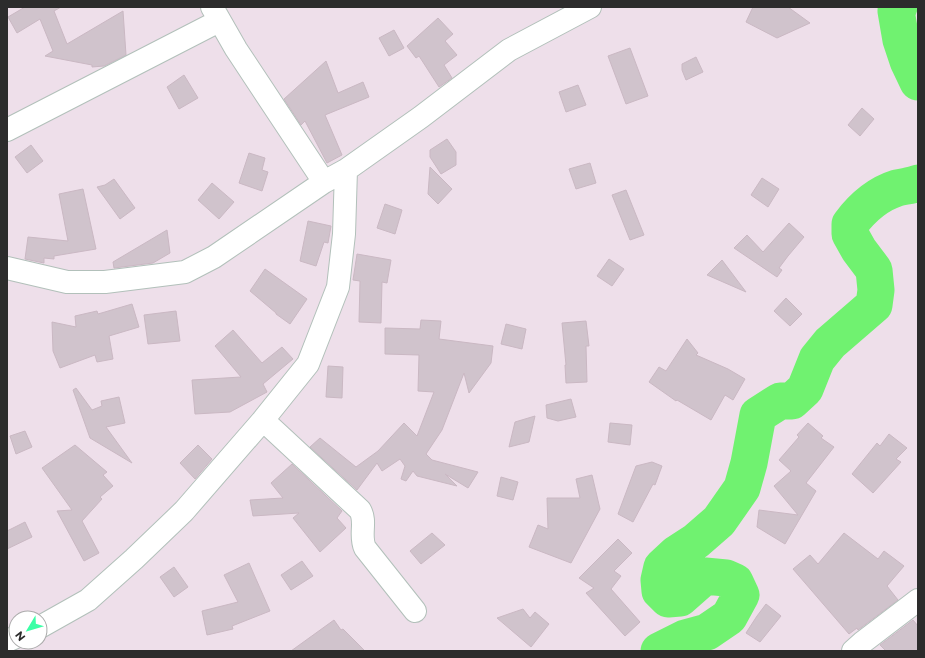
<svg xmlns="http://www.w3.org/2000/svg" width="925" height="658" font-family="Montserrat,sans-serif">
<rect width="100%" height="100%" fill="#eedfea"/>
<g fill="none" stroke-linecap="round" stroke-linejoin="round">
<path stroke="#70f270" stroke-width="37" d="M 899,7 L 896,11 L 901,40 L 908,61 L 918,82
M 659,651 L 685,638 L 707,632 L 729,617 L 741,595 L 735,582 L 726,578 L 705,576 L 680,598 L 668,599 L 660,591 L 659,580 L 662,567 L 676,554 L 696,541 L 719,521 L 742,488 L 749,463 L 758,415 L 780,401 L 792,401 L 805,389 L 817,359 L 830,343 L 874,305 L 876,290 L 874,270 L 859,250 L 850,234 L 850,224 C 862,208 878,194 897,188 C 905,186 911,186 918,183"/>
</g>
<path fill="#d0c3cc" stroke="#cab8c3" d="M 25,7 L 61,7 L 54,11 L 67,44 L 123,11 L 126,55 L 104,66 L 92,67 L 92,65 L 45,56 L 53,51 L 40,19 L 17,33 L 8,17 Z
M 753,7 L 788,7 L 810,23 L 777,38 L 746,22 Z
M 438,18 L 453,34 L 445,41 L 457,55 L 444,65 L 452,78 L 439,87 L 419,56 L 416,58 L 407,46 Z
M 394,30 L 404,48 L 389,56 L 379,38 Z
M 630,48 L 648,96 L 626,104 L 608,56 Z
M 696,57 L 703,72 L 686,80 L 682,70 L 682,64 Z
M 326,61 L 338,93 L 363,82 L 369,97 L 325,115 L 342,155 L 327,163 L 305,121 L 301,125 L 284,99 Z
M 184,75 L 198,98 L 179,109 L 167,87 Z
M 578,85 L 586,105 L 566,112 L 559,92 Z
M 862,108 L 874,119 L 860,136 L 848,125 Z
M 447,139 L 456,152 L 456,165 L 441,174 L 430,157 L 430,150 Z
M 31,145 L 43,161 L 27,173 L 15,157 Z
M 249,153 L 265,158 L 262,170 L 268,172 L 262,191 L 239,183 Z
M 590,163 L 596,183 L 576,189 L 569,169 Z
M 430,167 L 452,189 L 438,204 L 428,194 Z
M 762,178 L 779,189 L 768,207 L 751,195 Z
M 114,179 L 135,208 L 120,219 L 97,187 L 105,185 Z
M 212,183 L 234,202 L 219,219 L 198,200 Z
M 83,189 L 96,249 L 54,256 L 54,259 L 44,258 L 44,263 L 25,259 L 28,237 L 68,241 L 59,194 Z
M 626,190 L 644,235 L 630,240 L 612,195 Z
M 385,204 L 402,210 L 395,234 L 377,228 Z
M 308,221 L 331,226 L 328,243 L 324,242 L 316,266 L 300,261 Z
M 789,223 L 804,237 L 788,256 L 779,268 L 782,270 L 777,277 L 734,248 L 747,235 L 763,252 Z
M 167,230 L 170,253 L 153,263 L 114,268 L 113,262 Z
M 357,254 L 391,260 L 387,283 L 382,282 L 381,323 L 359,322 L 360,281 L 353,280 Z
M 609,259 L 624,269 L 612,286 L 597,276 Z
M 722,260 L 746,292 L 707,275 Z
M 265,269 L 307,299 L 290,324 L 276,314 L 276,313 L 250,291 Z
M 786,298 L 802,314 L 790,326 L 774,311 Z
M 132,304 L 139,327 L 109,336 L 113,359 L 97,362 L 95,355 L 60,368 L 53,351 L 52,322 L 76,327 L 75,316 L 97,311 L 98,314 Z
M 176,311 L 180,341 L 148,344 L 144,315 Z
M 421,320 L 441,321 L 439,339 L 493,346 L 491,363 L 469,393 L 464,373 L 442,430 L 426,454 L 432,460 L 478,472 L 468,488 L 445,474 L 457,486 L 417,476 L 413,471 L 406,481 L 401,479 L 405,466 L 400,459 L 382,471 L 377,463 L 357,490 L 310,447 L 320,438 L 356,467 L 378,451 L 404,423 L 417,436 L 434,392 L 418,391 L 419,355 L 385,354 L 385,328 L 420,329 Z
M 586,321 L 589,346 L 586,346 L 587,382 L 566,383 L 565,365 L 566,365 L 562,323 Z
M 506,324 L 526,329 L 522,349 L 501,344 Z
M 233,330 L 262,363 L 282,347 L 293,359 L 263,384 L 267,392 L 230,412 L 195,414 L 192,380 L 241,377 L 215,346 Z
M 687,339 L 698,353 L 696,355 L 728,369 L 745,379 L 733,400 L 725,395 L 711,420 L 677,400 L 676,401 L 649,382 L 659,367 L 666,371 Z
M 328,366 L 343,367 L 342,398 L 326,397 Z
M 76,388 L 92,410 L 102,406 L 101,401 L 119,397 L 125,423 L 106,427 L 132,463 L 90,438 L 73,390 Z
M 571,399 L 576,417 L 558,421 L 547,418 L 546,405 Z
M 535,416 L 529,442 L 509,447 L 515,422 Z
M 610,423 L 632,425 L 630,445 L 608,442 Z
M 808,423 L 823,436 L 821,438 L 834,447 L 806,483 L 816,491 L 785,544 L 757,527 L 759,510 L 798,515 L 774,486 L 791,471 L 779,460 L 799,437 L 797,435 Z
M 25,431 L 32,447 L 16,454 L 10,436 Z
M 889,434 L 907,448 L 896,459 L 901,462 L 873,493 L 852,474 L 877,443 L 880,446 Z
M 75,445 L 107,472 L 103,475 L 113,486 L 100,497 L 102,499 L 82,521 L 99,553 L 84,561 L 57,511 L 72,510 L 42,468 Z
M 198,445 L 212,459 L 195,479 L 180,463 Z
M 652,462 L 662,466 L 655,485 L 653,484 L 633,522 L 618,514 L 636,466 Z
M 292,464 L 342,511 L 337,518 L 346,528 L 320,552 L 293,518 L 299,513 L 253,516 L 250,500 L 283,498 L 271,483 Z
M 592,475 L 600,509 L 571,563 L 529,547 L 538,525 L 548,529 L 547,498 L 580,498 L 576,479 Z
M 501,477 L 518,482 L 513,500 L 497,496 Z
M 25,522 L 32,537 L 7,549 L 7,531 Z
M 432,533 L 445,545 L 421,564 L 410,551 Z
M 844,533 L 878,559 L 884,551 L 904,566 L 887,586 L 898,600 L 858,630 L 857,628 L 849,634 L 793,569 L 810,555 L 818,564 Z
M 618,539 L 632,553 L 614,571 L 621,576 L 611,589 L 640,622 L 625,636 L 586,593 L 594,588 L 579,578 Z
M 302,561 L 313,576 L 291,590 L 281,575 Z
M 249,563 L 270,611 L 232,626 L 233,629 L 207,635 L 202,611 L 238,602 L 224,575 Z
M 174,567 L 188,587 L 174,597 L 160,577 Z
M 766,604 L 781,616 L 760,642 L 746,633 L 757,616 Z
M 523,609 L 530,618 L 535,612 L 549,624 L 531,647 L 497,618 Z
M 334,620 L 341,630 L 343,629 L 365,651 L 291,651 Z
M 913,620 L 918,626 L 918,651 L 886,651 L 880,645 Z"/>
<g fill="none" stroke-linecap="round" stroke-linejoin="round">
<defs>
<path id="minor" d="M 212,7 L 236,49 L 324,182
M 7,130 L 219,21
M 7,268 L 67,282 L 105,282 L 185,272 L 214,257 L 324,182 L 346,170 L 421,117 L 509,50 L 590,7
M 263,420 L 360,510 C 367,522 359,535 365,548 L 415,611
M 40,627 L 88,600 L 134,559 L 184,511 L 263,420 L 308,364 L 338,287 L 344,234 L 346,170
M 7,641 L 16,637
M 853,651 L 863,642 L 918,600"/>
</defs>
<use href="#minor" stroke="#b2c0ba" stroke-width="24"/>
<use href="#minor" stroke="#fff" stroke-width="22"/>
</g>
<rect width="925" height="658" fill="none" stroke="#2c2c2c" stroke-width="16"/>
<g transform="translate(28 630) rotate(232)"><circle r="19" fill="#ffffff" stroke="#ababab"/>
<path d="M0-3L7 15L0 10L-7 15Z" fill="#3bffa6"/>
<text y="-6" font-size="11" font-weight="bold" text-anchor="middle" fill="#2c2c2c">N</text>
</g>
</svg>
